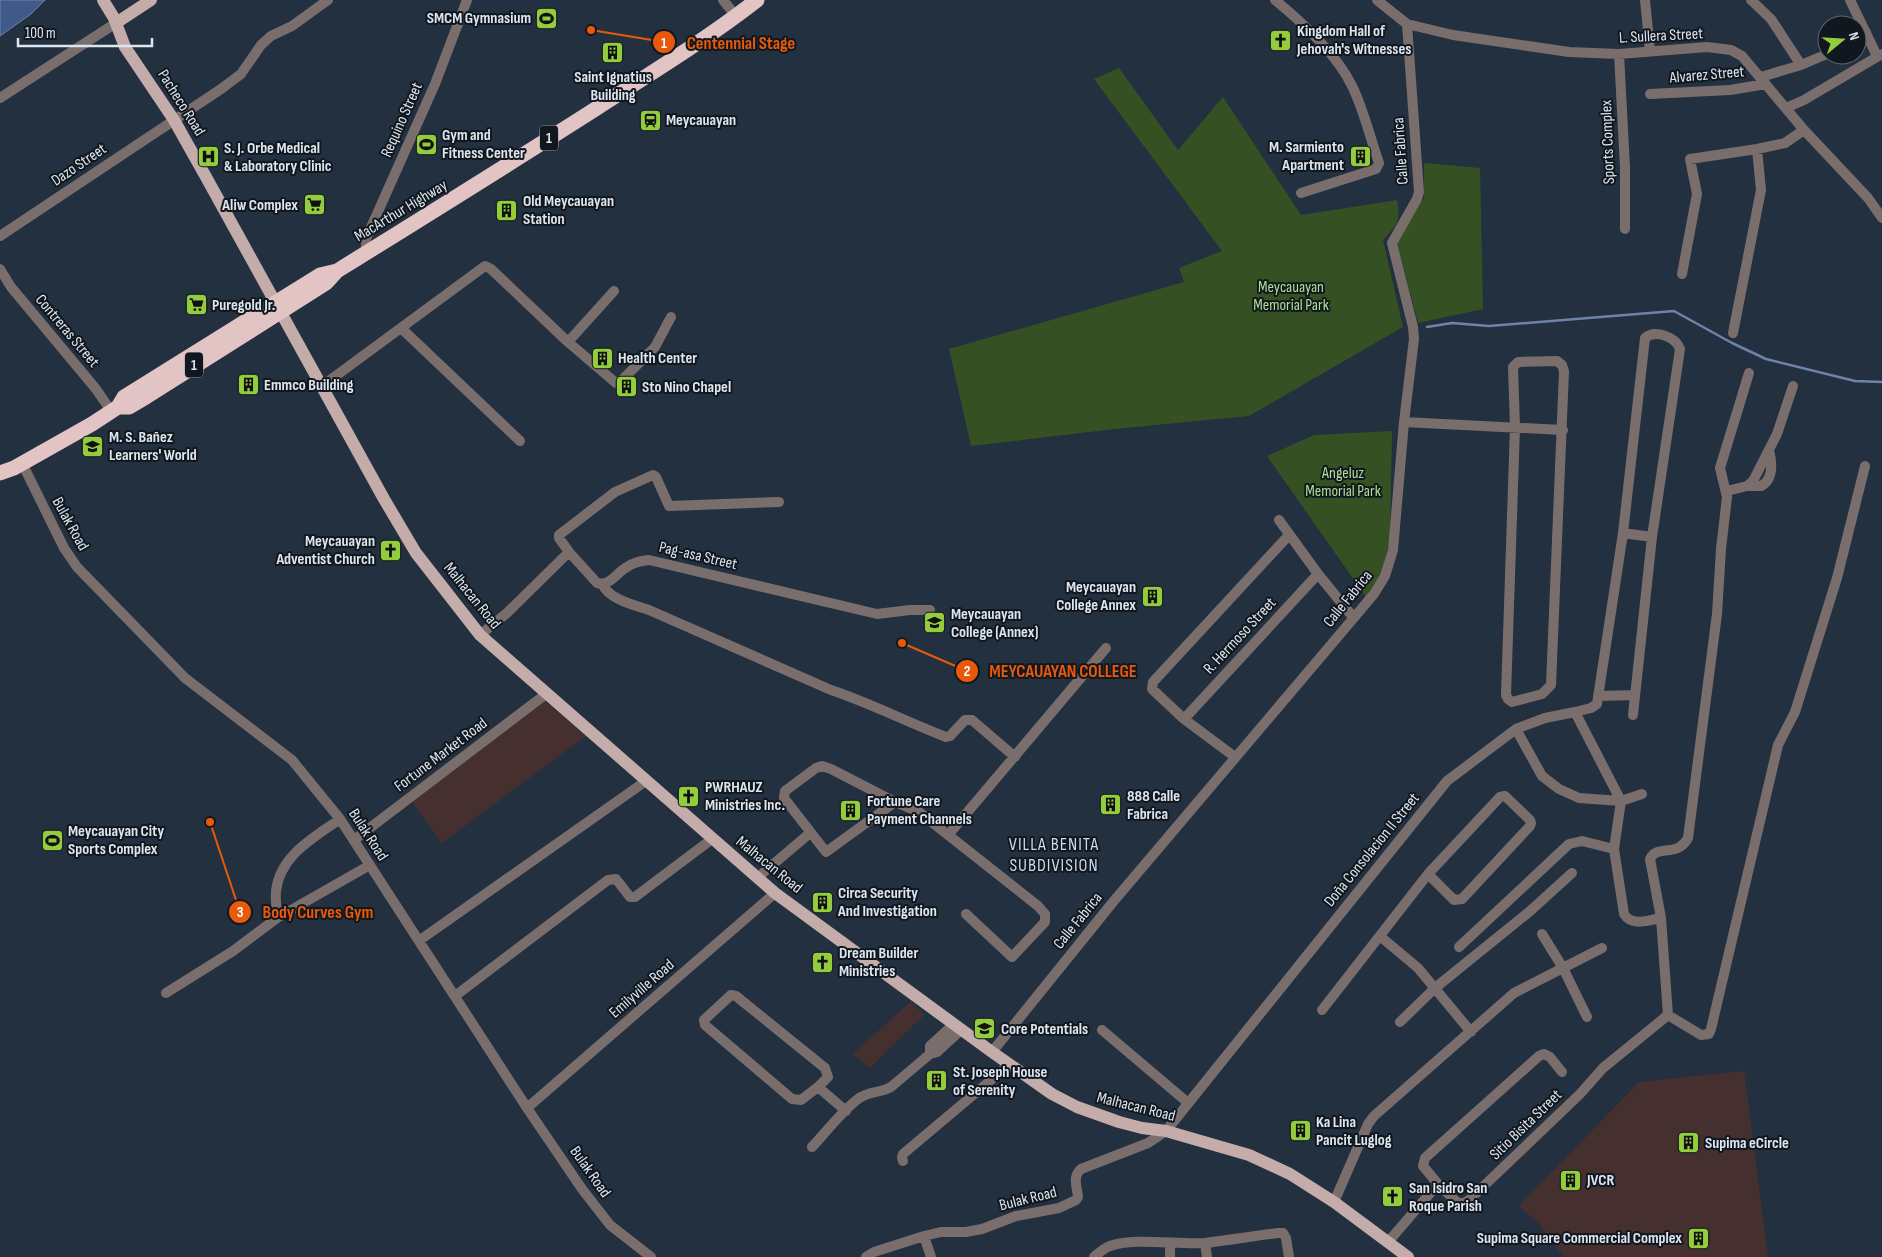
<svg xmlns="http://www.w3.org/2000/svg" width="1882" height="1257" font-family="'Sofia Sans Condensed',sans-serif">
<rect width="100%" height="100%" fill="#23303f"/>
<path fill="#45302f" d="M 545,701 L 586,736 L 442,843 L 412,802 Z
M 911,1001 L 924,1015 L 870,1068 L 853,1054 Z
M 1744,1071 L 1768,1257 L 1564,1257 L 1538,1223 L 1519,1206 L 1639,1082 Z"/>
<path fill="#355123" d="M 1119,68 L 1178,150 L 1223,97 L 1301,215 L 1397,200 C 1401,222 1398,224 1383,240 L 1403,327 L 1249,416 L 1114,429 L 971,446 L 949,349 L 1184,282 L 1179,268 L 1222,251 L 1094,79 Z
M 1424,163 L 1480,168 L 1483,309 L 1418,323 L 1397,241 L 1424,198 Z
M 1392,431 L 1390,539 L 1381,574 L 1366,597 L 1267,456 L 1314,435 Z"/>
<path fill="#3f5989" stroke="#6e83a8" d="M 0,0 L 45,0 L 31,14 L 0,36 Z"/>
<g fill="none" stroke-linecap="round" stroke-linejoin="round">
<path stroke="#6e83a8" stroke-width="2.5" d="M 1427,327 L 1452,323 L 1489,326 L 1674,311 L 1732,343 L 1766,359 L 1855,381 L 1882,382"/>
<path stroke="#7a6e6d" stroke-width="10" d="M 723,0 L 736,16
M 1275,0 C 1303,23 1336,53 1352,86 C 1364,110 1370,138 1379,163 L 1376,169 L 1301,193
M 1377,0 L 1407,24 L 1453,35 L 1569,52 L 1619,54 L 1707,47 L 1731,50 L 1742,56 L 1804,130 L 1868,198 L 1882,218
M 1645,0 L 1650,51
M 1751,0 L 1771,19 L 1801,65
M 1850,0 L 1877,56
M 1857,38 L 1866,32
M 1619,54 L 1625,167 L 1625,229
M 1761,77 L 1801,65 L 1827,54
M 1650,94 L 1730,90 L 1766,84
M 0,98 L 116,23
M 1786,108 L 1804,100 L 1882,54
M 0,236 L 221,89 L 241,74 L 261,45 L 271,36 L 292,26 L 328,0
M 366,253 L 366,239 L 368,234 L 435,84 L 467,0
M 0,269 L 11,287 L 96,389 L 111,411
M 1682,274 L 1697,194 L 1690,159 L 1757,149 L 1785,143 L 1804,130
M 401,328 L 520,441
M 1733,333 L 1761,190 L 1757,149
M 568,342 L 614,291
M 1557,361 L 1562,365 L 1564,371 L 1551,685 L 1542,694 L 1512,702 L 1508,699 L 1506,695 L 1515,427 L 1513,367 L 1518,362 Z
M 1749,373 L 1720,468 L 1727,497 L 1721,549 L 1717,614 L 1688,838 C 1677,858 1657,844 1650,859 L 1661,918 L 1668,1015 L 1701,1035 L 1709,1034 L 1711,1029 L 1778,745 L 1795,712 L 1837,578 L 1865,466
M 322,386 L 485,266 L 491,269 L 568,342 L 616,383 L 620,382 L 655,347 L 671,317
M 1404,422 L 1563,430
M 22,463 L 64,548 L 77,567 L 185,678 L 292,760 L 340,819 L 527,1108 L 582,1189 L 610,1225 L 651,1257
M 1747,486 L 1761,486 C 1774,479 1772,462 1769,450
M 1727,491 L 1747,486 L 1753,481 L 1777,434 L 1793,386
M 1279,520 L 1318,574 L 1353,617
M 1623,533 L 1652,537
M 569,552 L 559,538 L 559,535 L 615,492 L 653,475 L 656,477 L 669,506 L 779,502
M 602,584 C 610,600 634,605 649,610 L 831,690 C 870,703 907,722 946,737 L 950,736 L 965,720 L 972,720 L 1015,757
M 480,635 L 507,613 L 569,552 L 597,583 C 611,586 616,573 627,567 C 634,562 641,561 649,560 L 877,614 L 910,610 L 930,610
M 1598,696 L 1635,695
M 1575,712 L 1591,708 L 1597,704 L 1623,533 L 1645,338 C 1655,329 1676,337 1680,349 L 1652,537 L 1633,715
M 1184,719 L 1318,574
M 1516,729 L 1542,776 L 1559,789 L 1579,798 L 1621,801 L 1642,794
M 1235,757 L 1184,719 L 1152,689 L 1153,682 L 1289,535
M 895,802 L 826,852 L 784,798 L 785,791 L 816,768 L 822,766 L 831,769 L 895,802 L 919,812 L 1038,906 L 1045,914 L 1045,922 L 1012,957 L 966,914
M 949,834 L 1106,648
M 354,840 L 546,694
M 757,878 L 810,833
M 277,918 C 277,909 275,900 276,891 C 280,855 314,838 340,819
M 1542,934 L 1563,968 L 1587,1017
M 1381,937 L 1418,968 L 1471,1032
M 420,940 L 646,781
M 1459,947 L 1569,844 L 1582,841 L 1614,849
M 166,993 L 233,951 L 277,918 L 370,865
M 731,995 L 736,996 L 825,1068 L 828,1077 L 818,1087 L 801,1100 L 792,1099 L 705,1025 L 704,1020 Z
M 455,996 L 608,880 L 616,879 L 630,897 L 635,897 L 712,839
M 1322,1010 L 1428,874 L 1500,797 L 1505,796 L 1530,820 L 1531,823 L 1530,826 L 1462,899 L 1454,900 L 1428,874
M 1400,1022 L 1435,988 L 1529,912 L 1572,873
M 1102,1030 L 1187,1102
M 992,1052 L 1113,902 L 1374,594 L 1385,576 L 1393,550 L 1404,422 L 1414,339 L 1413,327 L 1392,243 L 1417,199 L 1419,192 L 1407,24
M 930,1054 L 930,1046 L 954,1024
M 1562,1072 L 1550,1057 L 1544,1054 L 1539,1056 L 1425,1158 L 1423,1166 L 1438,1184 L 1458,1203 L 1464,1203 L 1469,1200 L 1580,1094 L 1603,1068 L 1668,1015
M 818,1087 L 846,1111
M 527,1108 L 775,893
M 812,1147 C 827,1131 842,1111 858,1099 C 868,1091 881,1093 891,1087 L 930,1054 L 937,1052 L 962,1029
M 903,1161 L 902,1157 L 903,1154 L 1010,1064
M 1334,1202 L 1368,1124 L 1374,1116 L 1514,993 L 1602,948
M 924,1236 L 931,1257
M 1388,1242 L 1438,1184
M 1205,1243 L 1207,1257
M 1170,1244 L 1170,1257
M 866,1257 L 874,1252 L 924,1236 L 941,1232 L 966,1232 L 982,1229 L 1016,1216 L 1059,1208 L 1076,1200 L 1078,1197 C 1077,1186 1072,1177 1081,1169 L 1148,1143 L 1166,1131 L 1447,781 L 1516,729 L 1545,718 L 1575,712 L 1621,801 L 1614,849 L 1624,914 C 1632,927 1648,920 1661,918
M 1094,1257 C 1099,1253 1104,1248 1110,1246 C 1133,1237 1178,1245 1205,1243 C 1229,1240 1254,1236 1278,1233 L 1283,1233 L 1286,1238 L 1289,1257"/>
<path stroke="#c4acab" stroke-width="12" d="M 103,0 L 114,18 L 125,47 L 174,120 L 206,177 L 384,499 L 416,553 L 480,635 L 775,893 L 992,1052 L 1052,1094 L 1077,1107 L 1119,1122 L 1142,1128 L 1166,1131 L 1249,1155 L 1290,1174 L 1334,1202 L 1408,1257
M 116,23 L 151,0"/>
<path stroke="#e2c4c4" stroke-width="15" d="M 118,407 L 129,407 L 146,397 L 326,283 L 337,271 C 424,217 511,163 597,108 C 651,73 707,39 757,0
M 0,473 L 14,468 L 92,424 L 118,407 L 124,397 L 320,275 L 337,271"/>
</g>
<defs>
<symbol id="stadium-square" viewBox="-11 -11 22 22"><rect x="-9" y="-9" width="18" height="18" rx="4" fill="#93cd3d" stroke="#11171e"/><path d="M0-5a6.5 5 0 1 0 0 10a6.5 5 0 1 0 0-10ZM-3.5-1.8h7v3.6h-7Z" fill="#111"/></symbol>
<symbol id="church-square" viewBox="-11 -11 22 22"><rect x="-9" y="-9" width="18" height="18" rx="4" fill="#93cd3d" stroke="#11171e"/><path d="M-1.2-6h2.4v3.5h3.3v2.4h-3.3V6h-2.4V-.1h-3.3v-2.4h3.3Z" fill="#111"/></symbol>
<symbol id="building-square" viewBox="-11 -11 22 22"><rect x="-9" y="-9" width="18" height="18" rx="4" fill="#93cd3d" stroke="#11171e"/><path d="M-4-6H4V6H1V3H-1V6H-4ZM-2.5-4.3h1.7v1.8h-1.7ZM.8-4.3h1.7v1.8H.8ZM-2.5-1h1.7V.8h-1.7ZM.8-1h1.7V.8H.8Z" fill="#111"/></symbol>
<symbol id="station-square" viewBox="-11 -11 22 22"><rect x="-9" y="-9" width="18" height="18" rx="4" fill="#93cd3d" stroke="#11171e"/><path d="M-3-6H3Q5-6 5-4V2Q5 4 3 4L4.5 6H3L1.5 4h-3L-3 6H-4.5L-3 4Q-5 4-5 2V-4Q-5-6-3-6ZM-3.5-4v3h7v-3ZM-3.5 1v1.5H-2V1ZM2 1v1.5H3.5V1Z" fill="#111"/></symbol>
<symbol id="hospital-square" viewBox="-11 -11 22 22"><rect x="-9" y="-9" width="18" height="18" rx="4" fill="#93cd3d" stroke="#11171e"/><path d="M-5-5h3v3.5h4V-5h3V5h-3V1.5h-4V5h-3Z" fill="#111"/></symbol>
<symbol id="supermarket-square" viewBox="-11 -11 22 22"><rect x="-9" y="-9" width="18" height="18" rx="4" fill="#93cd3d" stroke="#11171e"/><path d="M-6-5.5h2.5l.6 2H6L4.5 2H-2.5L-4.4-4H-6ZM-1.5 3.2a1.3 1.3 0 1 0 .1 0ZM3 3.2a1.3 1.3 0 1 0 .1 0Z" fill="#111"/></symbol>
<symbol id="school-square" viewBox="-11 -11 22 22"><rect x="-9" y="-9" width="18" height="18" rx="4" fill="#93cd3d" stroke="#11171e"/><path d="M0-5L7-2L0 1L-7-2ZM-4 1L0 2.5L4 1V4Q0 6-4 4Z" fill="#111"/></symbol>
<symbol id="university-square" viewBox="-11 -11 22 22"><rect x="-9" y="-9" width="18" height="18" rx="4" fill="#93cd3d" stroke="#11171e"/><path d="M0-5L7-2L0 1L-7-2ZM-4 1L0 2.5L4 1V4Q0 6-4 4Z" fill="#111"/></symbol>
</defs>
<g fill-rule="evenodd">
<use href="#stadium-square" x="534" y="6" width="25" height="25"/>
<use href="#church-square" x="1268" y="28" width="25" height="25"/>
<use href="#building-square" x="600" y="40" width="25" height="25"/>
<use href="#station-square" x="638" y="108" width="25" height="25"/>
<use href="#stadium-square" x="414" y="132" width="25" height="25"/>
<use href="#building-square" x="1348" y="144" width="25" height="25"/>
<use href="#hospital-square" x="196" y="144" width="25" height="25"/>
<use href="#supermarket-square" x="302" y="192" width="25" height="25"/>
<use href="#building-square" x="494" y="198" width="25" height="25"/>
<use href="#supermarket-square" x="184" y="292" width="25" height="25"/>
<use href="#building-square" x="590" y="346" width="25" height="25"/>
<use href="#building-square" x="236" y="372" width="25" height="25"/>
<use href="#building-square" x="614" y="374" width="25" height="25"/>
<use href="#school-square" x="80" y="434" width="25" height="25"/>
<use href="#church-square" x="378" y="538" width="25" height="25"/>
<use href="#building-square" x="1140" y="584" width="25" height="25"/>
<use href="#university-square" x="922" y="610" width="25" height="25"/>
<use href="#church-square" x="676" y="784" width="25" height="25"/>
<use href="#building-square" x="1098" y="792" width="25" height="25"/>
<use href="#building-square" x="838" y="798" width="25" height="25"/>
<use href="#stadium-square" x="40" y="828" width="25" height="25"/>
<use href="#building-square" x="810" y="890" width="25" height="25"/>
<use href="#church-square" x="810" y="950" width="25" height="25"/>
<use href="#school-square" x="972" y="1016" width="25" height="25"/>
<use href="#building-square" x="924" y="1068" width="25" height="25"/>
<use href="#building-square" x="1288" y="1118" width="25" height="25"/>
<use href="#building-square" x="1676" y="1130" width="25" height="25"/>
<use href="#building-square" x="1558" y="1168" width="25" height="25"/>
<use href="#church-square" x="1380" y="1184" width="25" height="25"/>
<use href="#building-square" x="1686" y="1226" width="25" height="25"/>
</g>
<g text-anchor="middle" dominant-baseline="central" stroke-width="4" stroke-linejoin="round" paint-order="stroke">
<g fill="#11171e" stroke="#a0a7b0" stroke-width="1">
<rect x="540" y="125.5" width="18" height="25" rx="4"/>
<rect x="185" y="352.5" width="18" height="25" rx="4"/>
</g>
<g font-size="15" font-weight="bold" fill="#dde5ef">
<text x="549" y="138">1</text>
<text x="194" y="365">1</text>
</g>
<g font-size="16" font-weight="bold" fill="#dde5ef" stroke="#11171e" text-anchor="start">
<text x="531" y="18" text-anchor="end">SMCM Gymnasium</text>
<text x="1297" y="31">Kingdom Hall of<tspan x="1297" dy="18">Jehovah's Witnesses</tspan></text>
<text x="613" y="77" text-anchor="middle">Saint Ignatius<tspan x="613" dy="18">Building</tspan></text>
<text x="666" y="120">Meycauayan</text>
<text x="442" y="135">Gym and<tspan x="442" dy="18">Fitness Center</tspan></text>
<text x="1344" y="147" text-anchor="end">M. Sarmiento<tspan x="1344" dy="18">Apartment</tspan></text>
<text x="224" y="148">S. J. Orbe Medical<tspan x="224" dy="18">&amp; Laboratory Clinic</tspan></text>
<text x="523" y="201">Old Meycauayan<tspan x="523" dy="18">Station</tspan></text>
<text x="298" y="205" text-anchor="end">Aliw Complex</text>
<text x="212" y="305">Puregold Jr.</text>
<text x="618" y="358">Health Center</text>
<text x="264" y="385">Emmco Building</text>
<text x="642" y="387">Sto Nino Chapel</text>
<text x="109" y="437">M. S. Bañez<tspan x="109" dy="18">Learners' World</tspan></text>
<text x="375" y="541" text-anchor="end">Meycauayan<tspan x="375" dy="18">Adventist Church</tspan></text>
<text x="1136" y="587" text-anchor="end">Meycauayan<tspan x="1136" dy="18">College Annex</tspan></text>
<text x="951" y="614">Meycauayan<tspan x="951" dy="18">College (Annex)</tspan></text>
<text x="705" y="787">PWRHAUZ<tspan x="705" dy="18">Ministries Inc.</tspan></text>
<text x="1127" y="796">888 Calle<tspan x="1127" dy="18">Fabrica</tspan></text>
<text x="867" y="801">Fortune Care<tspan x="867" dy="18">Payment Channels</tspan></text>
<text x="68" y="831">Meycauayan City<tspan x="68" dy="18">Sports Complex</tspan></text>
<text x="838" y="893">Circa Security<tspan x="838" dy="18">And Investigation</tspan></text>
<text x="839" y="953">Dream Builder<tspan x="839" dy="18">Ministries</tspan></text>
<text x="1001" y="1029">Core Potentials</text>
<text x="953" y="1072">St. Joseph House<tspan x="953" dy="18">of Serenity</tspan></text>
<text x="1316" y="1122">Ka Lina<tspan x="1316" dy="18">Pancit Luglog</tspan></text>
<text x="1705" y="1143">Supima eCircle</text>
<text x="1587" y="1180">JVCR</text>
<text x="1409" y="1188">San Isidro San<tspan x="1409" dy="18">Roque Parish</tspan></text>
<text x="1682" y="1238" text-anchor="end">Supima Square Commercial Complex</text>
</g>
<g font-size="16" fill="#dde5ef" stroke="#11171e">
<text transform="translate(1661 36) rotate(-3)">L. Sullera Street</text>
<text transform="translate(1707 75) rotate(-5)">Alvarez Street</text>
<text transform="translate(181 103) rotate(58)">Pacheco Road</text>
<text transform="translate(402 120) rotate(-66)">Requino Street</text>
<text transform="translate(1608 142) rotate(-92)">Sports Complex</text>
<text transform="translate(1401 151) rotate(-94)">Calle Fabrica</text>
<text transform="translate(79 165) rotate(-34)">Dazo Street</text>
<text transform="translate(401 211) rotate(-31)">MacArthur Highway</text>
<text transform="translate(67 331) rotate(50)">Contreras Street</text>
<text transform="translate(70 524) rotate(61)">Bulak Road</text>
<text transform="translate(698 556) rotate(13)">Pag-asa Street</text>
<text transform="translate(472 596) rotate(51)">Malhacan Road</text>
<text transform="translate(1348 599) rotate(-51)">Calle Fabrica</text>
<text transform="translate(1240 636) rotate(-47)">R. Hermoso Street</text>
<text transform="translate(441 755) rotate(-37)">Fortune Market Road</text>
<text transform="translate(368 835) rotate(57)">Bulak Road</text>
<text transform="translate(1372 850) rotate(-51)">Doña Consolacion II Street</text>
<text transform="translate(769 865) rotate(39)">Malhacan Road</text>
<text transform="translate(1078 921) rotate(-51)">Calle Fabrica</text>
<text transform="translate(642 989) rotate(-41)">Emilyville Road</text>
<text transform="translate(1136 1107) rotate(14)">Malhacan Road</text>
<text transform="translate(1526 1125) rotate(-44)">Sitio Bisita Street</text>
<text transform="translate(590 1172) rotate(55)">Bulak Road</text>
<text transform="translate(1028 1199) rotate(-14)">Bulak Road</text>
</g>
<g font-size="16" fill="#afdf93" stroke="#11171e">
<text x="1291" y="287">Meycauayan<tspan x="1291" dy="18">Memorial Park</tspan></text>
<text x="1343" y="473">Angeluz<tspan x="1343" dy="18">Memorial Park</tspan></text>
</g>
<g font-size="18" letter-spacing="1" fill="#cadbef" stroke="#11171e">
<text x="1054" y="844">VILLA BENITA<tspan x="1054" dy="21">SUBDIVISION</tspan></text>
</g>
</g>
<path fill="none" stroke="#e8590c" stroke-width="2" d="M591 30L664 42M902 643L967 671M210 822L240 912"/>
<g fill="#e8590c" stroke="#11171e" stroke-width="2">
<circle cx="591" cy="30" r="5"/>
<circle cx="902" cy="643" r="5"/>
<circle cx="210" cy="822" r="5"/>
<circle cx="664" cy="42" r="12"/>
<circle cx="967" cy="671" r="12"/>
<circle cx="240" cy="912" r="12"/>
</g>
<g font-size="15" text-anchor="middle" font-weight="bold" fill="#fff">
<text x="664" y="48">1</text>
<text x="967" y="676">2</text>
<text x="240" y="917">3</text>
</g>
<g font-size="18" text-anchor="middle" font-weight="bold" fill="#e8590c" stroke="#11171e" stroke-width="4" stroke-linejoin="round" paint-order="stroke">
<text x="741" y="49">Centennial Stage</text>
<text x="1063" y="677">MEYCAUAYAN COLLEGE</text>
<text x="318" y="918">Body Curves Gym</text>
</g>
<g transform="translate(1842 40) rotate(72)"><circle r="24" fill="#11171e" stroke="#636972"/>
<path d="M0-4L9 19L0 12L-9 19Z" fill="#93cd3d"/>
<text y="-8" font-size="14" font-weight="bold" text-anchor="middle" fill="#dde5ef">N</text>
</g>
<path d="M18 38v8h134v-8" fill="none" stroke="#dde5ef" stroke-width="2.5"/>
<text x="25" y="38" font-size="15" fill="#dde5ef" stroke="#11171e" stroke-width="4" paint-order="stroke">100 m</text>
</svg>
